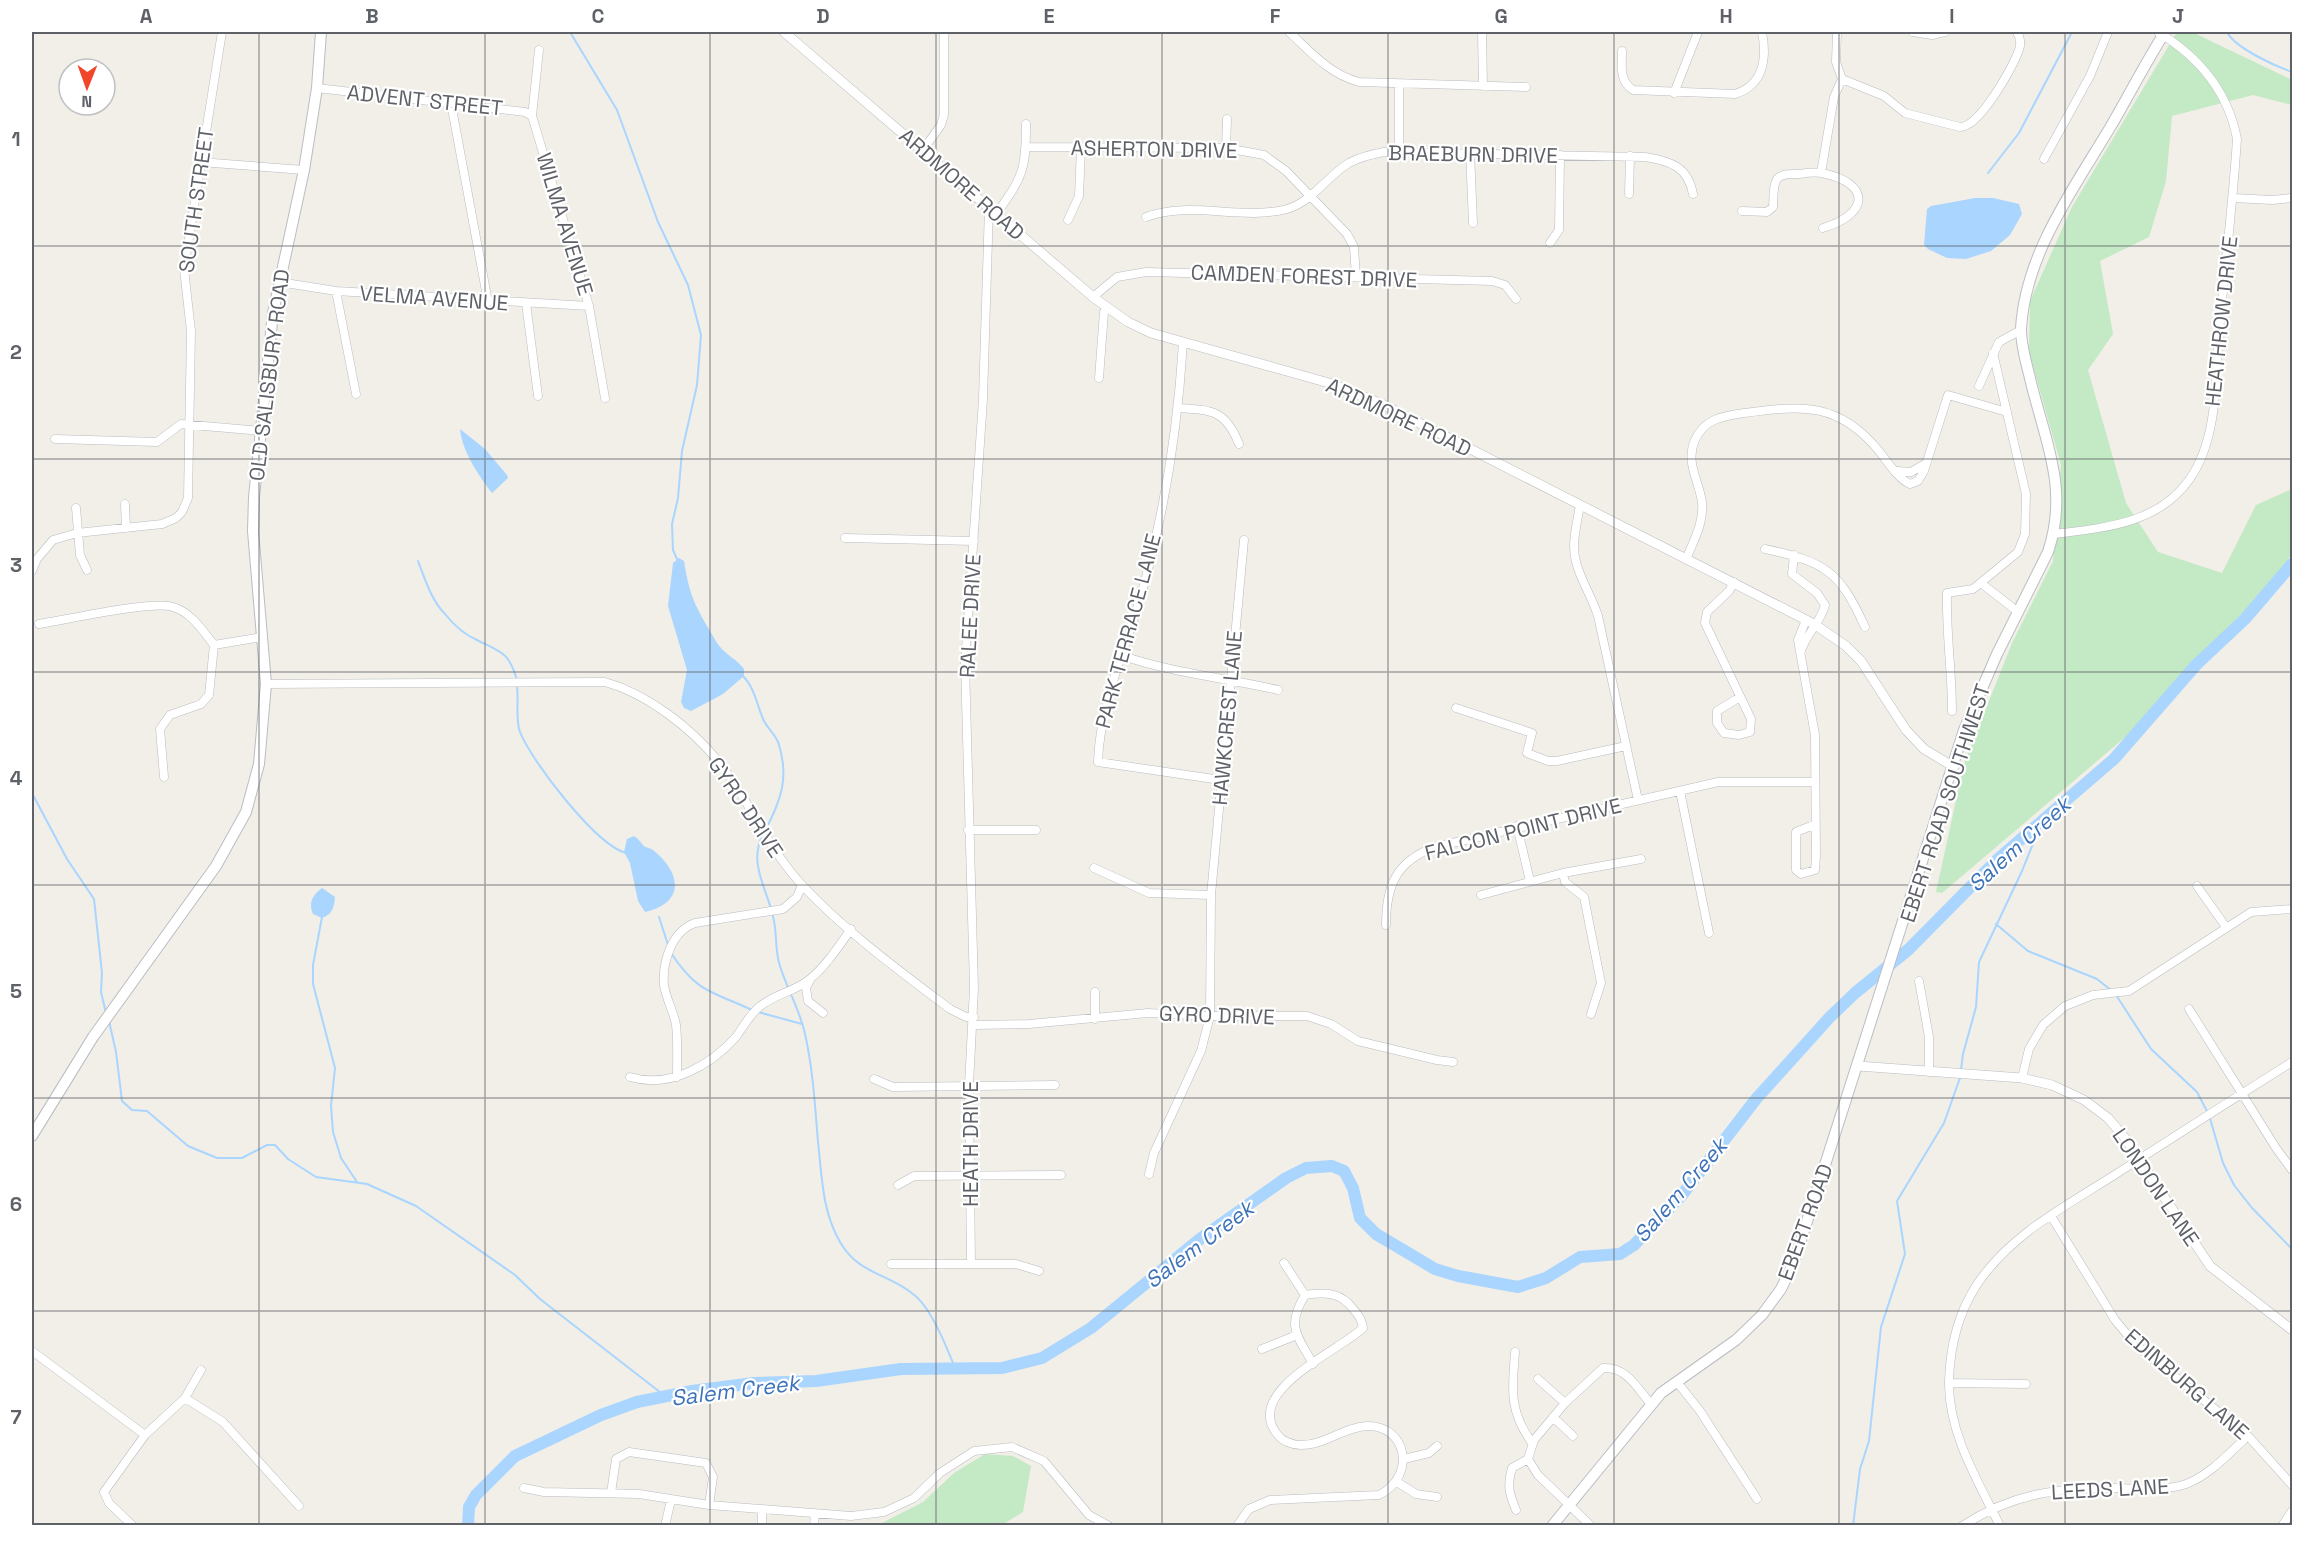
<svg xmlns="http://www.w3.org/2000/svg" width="2324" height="1557" font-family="'Space Grotesk',sans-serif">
<rect width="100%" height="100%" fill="#f1efe7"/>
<path fill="#c3e9c5" d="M 2177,32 L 2192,32 L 2292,80 L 2292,105 L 2253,95 L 2172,116 L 2166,181 L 2149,237 L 2100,261 L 2113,334 L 2088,370 L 2126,503 L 2158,552 L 2222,573 L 2256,505 L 2292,489 L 2292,554 L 2267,587 L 2130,733 L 1942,893 L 1936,892 L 1964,764 L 2012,643 L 2053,561 L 2061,465 L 2029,352 L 2030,301 L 2072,207 Z
M 985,1454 L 1013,1456 L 1031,1466 L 1023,1512 L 1002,1525 L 878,1525 L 923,1502 L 954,1473 Z"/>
<path fill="#a9d5ff" d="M 1975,198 L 1993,198 L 2019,204 L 2022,214 L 2010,235 L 1991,251 L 1966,259 L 1947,258 L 1928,249 L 1924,245 L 1927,209 L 1931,206 Z
M 460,429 L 485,449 L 507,475 L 508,478 L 492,493 C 479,476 462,451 460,429 Z
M 679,558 L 684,561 C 690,601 698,610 717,643 C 724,654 737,659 744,669 L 744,676 L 723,694 L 691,711 L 684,708 L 681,702 L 687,670 L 668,606 L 673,563 Z
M 634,836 C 639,839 640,842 644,846 C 647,848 650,848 653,850 C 682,873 685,903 645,912 L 638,901 L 630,863 L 624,852 L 627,839 Z
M 322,888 L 335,897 C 334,907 333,914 322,918 L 313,914 C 308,902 313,895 322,888 Z"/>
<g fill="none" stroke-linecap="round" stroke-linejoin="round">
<path stroke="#a9d5ff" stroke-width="2" d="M 570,32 L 617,110 L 658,222 L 688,285 L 701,335 L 697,385 L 682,451 L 678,498 L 672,524 L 673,550 L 677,559
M 2227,32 C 2235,48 2275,66 2292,72
M 1988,173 L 2019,133 L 2072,32
M 418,561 C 425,579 431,600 445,614 C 453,624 465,635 477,640 C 501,652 509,652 517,680
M 743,676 C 755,688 757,706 764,721 C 768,729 777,736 779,745 C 789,778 781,800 766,829
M 517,686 C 519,701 515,718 520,732 C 532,762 596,845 626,853
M 32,793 L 67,859 L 94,899 L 102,973 L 101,992 L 106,1013
M 763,834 C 747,865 769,891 774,921 C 777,936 775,952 780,966 C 787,989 800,1010 805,1034 C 813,1069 815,1106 818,1142 C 822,1177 822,1211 840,1242 C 859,1275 888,1273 913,1294 C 931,1307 947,1348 955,1368
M 322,917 L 313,965 L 313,984 L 335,1068 L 331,1106 L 333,1132 L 341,1158 L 357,1182
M 659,917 L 669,948
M 1996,924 L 2028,951 L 2097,979 L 2112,991
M 671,953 C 698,994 712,991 752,1010
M 2116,995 L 2151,1049 L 2197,1092 L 2209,1115 L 2223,1163 L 2234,1185 L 2252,1208 L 2292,1249
M 758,1012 L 802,1024
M 109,1021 L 116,1052 L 122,1101 L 132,1110 L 147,1111 L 188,1146 L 217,1158 L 242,1158 L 267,1145 L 275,1145 L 288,1159 L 316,1177 L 367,1184 L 416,1206 L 515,1275 L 540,1299 L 665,1396
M 1961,1070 L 1963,1054 L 1976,1007 L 1979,962 L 2022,871 L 2043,819
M 1853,1526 L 1860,1469 L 1869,1441 L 1881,1327 L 1905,1254 L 1897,1201 L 1944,1123 L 1961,1075"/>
<path stroke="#a9d5ff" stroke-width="12" d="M 468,1526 L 469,1507 L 476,1495 L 515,1456 L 601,1415 L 637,1402 L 692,1391 L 754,1383 L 816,1381 L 901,1369 L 1002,1368 L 1042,1358 L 1091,1328 L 1200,1239 L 1286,1178 L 1306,1168 L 1332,1166 L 1344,1171 L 1353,1188 L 1360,1218 L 1376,1234 L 1435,1269 L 1458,1276 L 1518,1287 L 1546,1278 L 1580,1257 L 1620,1254 L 1634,1245 L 1682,1195 L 1756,1099 L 1829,1018 L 1855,993 L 1908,950 L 1998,859 L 2114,759 L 2196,665 L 2245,619 L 2292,564"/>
<defs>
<path id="minor" d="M 1289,32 C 1311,52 1329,74 1359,82 L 1526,87
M 1482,32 L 1483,86
M 1837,32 L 1836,62 L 1842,79 L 1884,96 L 1905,113 L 1960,127 C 1980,127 2012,68 2019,50 C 2021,44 2020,37 2017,32
M 1913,32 L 1932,35 L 1945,32
M 539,50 L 532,116 L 589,306 L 605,398
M 1622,51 C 1622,66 1619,81 1633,90 L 1735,94 C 1764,85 1767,58 1762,32
M 1399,84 L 1399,152
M 317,88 L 525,112 L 532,116
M 1674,93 L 1698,32
M 451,103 L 488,302
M 1026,147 L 1226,148 L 1264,155 L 1286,171 L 1347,234 L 1354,247 L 1356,277
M 1226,148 L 1227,119
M 923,150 L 941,125 L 944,115 L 944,32
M 1470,152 L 1473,223
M 2044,159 L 2090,76 L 2108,32
M 200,162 L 304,170
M 1821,173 L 1834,97 L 1842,79
M 1629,194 L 1630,156
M 2233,198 L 2272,200 L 2292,198
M 1742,211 L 1767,212 L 1773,207 C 1774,199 1772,187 1777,179 C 1782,173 1791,174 1799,174 C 1806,173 1815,172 1822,173 C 1871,183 1870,214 1823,228
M 996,214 C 1023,177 1026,170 1026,124
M 1146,217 C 1191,200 1241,221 1287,209 C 1312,202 1327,176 1349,163 C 1360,157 1373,154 1384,152 L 1645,157 C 1671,161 1688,167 1693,194
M 1068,220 L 1079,196 L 1081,148
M 1550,243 L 1559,230 L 1560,155
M 279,282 L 336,291 L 589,306
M 336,291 L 356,394
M 1093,297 L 1117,277 L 1146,272 L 1492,281 L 1505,285 L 1516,299
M 526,303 L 538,396
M 1183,343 C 1178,423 1166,504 1145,581 C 1129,641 1100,700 1098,762 L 1221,780
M 1099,378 L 1104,312 L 1108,308
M 1979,386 L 1999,342 L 2021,330
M 1179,408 C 1213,410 1226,411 1239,444
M 55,439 L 157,442 L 181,424 L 262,431
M 1897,471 L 1911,472 L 1925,464
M 125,504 L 126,528
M 1580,505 C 1577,524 1571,544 1576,562 C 1581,581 1592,597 1598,616 L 1638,800
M 76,508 L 80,555 L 87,570
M 2054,534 C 2103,528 2158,524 2189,480 C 2220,437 2215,371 2220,321 C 2226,260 2233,200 2237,139 C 2228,91 2199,57 2158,32
M 845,538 L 974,541
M 1765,549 C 1825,562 1839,570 1865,627
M 1794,555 L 1792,574 L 1817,593 L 1825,605 C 1821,622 1806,634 1801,651
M 1686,559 C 1694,540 1704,523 1702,502 C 1699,481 1685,462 1695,440 C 1704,419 1723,416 1744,413 C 1802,405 1839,402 1879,451 C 1887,461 1898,479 1910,484 L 1918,481 L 1924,471 L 1948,395 L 2007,412
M 32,571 L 37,559 L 53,540 L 77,533 L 162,524 L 176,518 L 182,512 L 188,498 L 191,331 L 184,269 L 222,32
M 1734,582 L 1729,591 L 1707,612 L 1705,623 L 1751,719 L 1750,732 L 1739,735 L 1724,733 L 1717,723 L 1717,711 L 1740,697
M 1981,583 L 2018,612
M 1806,620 L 1798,640 L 1815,735 L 1816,856 L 1815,870 L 1801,874 L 1796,870 L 1796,832 L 1816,824
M 39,624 C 65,620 153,600 173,607 C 191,612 203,631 214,645 L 262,637
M 1123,656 C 1173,673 1226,678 1278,690
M 266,684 L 605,682 C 648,694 691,728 719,762 C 750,801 767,848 803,886 C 845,931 901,972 950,1009 L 966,1017 L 974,1017
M 1456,708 L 1532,733 L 1527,753 L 1548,761 L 1557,761 L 1626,746
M 1952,711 C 1952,672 1946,633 1947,593 L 1973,589 L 2018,552 L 2025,534 L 2026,494 L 1993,353
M 164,777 L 160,729 L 170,715 L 201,704 L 209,695 L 214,645
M 1680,791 L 1709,933
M 1517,826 L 1530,881
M 968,830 L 1036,830
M 1094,868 L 1149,893 L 1211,895
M 1563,873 L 1565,882 L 1584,897 L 1601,983 L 1591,1014
M 2197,886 L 2226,927
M 1481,895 L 1563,873 L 1641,859
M 1386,925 C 1386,886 1396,861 1435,847 L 1718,782 L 1815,782
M 810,980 L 806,988 L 808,1001 L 823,1013
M 1919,981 L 1929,1037 L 1929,1072
M 1095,992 L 1095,1019
M 2189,1009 L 2276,1148 L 2292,1170
M 974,1025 L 1029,1024 L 1148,1013 L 1210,1016 L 1307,1016 L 1331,1024 L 1358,1041 L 1437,1060 L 1453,1062
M 630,1077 C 669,1089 710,1066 736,1037 C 743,1027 749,1016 758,1008 C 773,994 795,992 810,979 C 826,966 839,946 851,929
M 677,1077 C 677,1060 678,1042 676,1025 C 674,1012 666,999 664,985 C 662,962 672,931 695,923 L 783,909 L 797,897 L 802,885
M 2022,1078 L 2029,1049 L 2043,1025 L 2065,1006 L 2093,995 L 2129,991 L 2251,912 L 2292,909
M 874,1079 L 893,1087 L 1055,1085
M 1149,1174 L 1154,1153 L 1201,1051 L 1210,1016 L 1211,895 L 1244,540
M 898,1185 L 914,1176 L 1061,1175
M 2051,1216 L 2115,1320 L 2135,1344 L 2248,1436 L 2292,1485
M 1284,1263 L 1305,1295
M 891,1264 L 1016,1264 L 1039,1271
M 971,1264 L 969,1085 L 974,988 L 965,664 L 983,399 L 989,208
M 1262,1349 L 1297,1335
M 32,1351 L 145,1435
M 1515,1352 C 1512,1390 1509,1411 1532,1443
M 1538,1379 L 1565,1403
M 1677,1382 L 1700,1411 L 1757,1499
M 1949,1383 L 2026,1384
M 185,1398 L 223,1422 L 299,1506
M 1553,1417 L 1573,1436
M 1404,1459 L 1429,1453 L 1437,1446
M 1397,1482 L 1416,1494 L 1437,1497
M 524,1488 L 544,1492 L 639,1494 L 709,1505 L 851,1516 L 884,1512 L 914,1498 L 940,1473 L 974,1451 L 1012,1447 L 1044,1461 L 1089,1515 L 1109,1526
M 611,1493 L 616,1459 L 629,1452 L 706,1463 L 713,1477 L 709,1505
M 762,1510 L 762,1526
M 1516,1510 C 1509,1493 1507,1486 1512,1468 L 1528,1459
M 133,1526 L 109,1503 L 104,1492 L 145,1435 L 185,1398 L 201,1370
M 665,1526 L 671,1500
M 814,1526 L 815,1514
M 1237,1526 L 1249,1509 L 1270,1500 L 1379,1495 C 1417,1476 1407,1425 1367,1426 C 1344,1427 1325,1445 1301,1445 C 1292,1445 1282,1441 1277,1434 C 1243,1391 1339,1351 1363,1328 C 1362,1320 1359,1316 1354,1310 C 1341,1292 1326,1292 1305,1295 C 1286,1326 1297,1335 1313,1364
M 1591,1526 L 1538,1475 L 1528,1459 L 1534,1440 L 1565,1403 L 1603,1368 C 1626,1366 1637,1388 1651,1404
M 1962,1526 C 2012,1494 2055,1488 2112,1488 C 2137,1488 2162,1492 2186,1484 C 2210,1475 2229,1453 2248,1436
M 2000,1526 C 1978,1481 1948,1433 1949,1381 C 1950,1348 1958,1314 1976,1286 C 2009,1235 2066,1206 2116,1174 C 2175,1136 2233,1099 2292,1062
M 2282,1526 L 2292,1511"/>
<path id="tertiary" d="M 784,32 L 1093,297 L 1128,322 L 1151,333 L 1329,383 L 1382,404 L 1814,624 L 1846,646 L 1861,661 L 1906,730 L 1924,749 L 1954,767
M 1858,1066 L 2022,1078 L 2052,1085 L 2084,1100 L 2108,1118 L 2125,1138 L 2210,1266 L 2292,1330"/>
<path id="secondary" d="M 32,1136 L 93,1037 L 216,866 L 246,812 L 259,764 L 266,684 L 253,531 L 254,497 L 273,313 L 304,170 L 317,88 L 321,32
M 1552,1526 L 1661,1393 L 1736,1340 L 1762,1315 L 1781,1289 L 1794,1262 L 1964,730 L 1997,654 L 2048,552 C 2070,486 2043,437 2029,374 C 2025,359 2021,344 2021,329 C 2025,254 2074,188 2111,126 C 2129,95 2146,62 2165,32"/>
</defs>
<use href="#minor" stroke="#b9bcc1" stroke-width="9"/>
<use href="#tertiary" stroke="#b9bcc1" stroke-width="10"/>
<use href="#secondary" stroke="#babdc3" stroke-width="12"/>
<use href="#minor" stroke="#fff" stroke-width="8"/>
<use href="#tertiary" stroke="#fff" stroke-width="9"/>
<use href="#secondary" stroke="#fff" stroke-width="10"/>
</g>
<path fill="none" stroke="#5e6268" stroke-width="1.5" stroke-opacity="0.55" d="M 259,32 L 259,1526M 485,32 L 485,1526M 710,32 L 710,1526M 936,32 L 936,1526M 1162,32 L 1162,1526M 1388,32 L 1388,1526M 1614,32 L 1614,1526M 1839,32 L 1839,1526M 2065,32 L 2065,1526M 32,246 L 2292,246M 32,459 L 2292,459M 32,672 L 2292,672M 32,885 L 2292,885M 32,1098 L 2292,1098M 32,1311 L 2292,1311"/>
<g text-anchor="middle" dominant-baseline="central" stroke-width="4.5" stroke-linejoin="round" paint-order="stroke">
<g font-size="21" fill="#5e6268" stroke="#fff">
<text transform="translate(425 100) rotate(6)">ADVENT STREET</text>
<text transform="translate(1154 149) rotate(1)">ASHERTON DRIVE</text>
<text transform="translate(1473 154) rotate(1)">BRAEBURN DRIVE</text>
<text transform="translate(962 184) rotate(41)">ARDMORE ROAD</text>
<text transform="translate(196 200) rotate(-82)">SOUTH STREET</text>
<text transform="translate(565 224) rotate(73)">WILMA AVENUE</text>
<text transform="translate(1304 276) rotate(2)">CAMDEN FOREST DRIVE</text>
<text transform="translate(434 298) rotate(4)">VELMA AVENUE</text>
<text transform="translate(2221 321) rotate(-84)">HEATHROW DRIVE</text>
<text transform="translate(269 375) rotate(-83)">OLD SALISBURY ROAD</text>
<text transform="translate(1399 417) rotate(25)">ARDMORE ROAD</text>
<text transform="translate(970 616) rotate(-87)">RALEE DRIVE</text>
<text transform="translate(1128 631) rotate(-75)">PARK TERRACE LANE</text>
<text transform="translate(1227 718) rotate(-85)">HAWKCREST LANE</text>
<text transform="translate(1945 803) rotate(-72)">EBERT ROAD SOUTHWEST</text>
<text transform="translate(746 807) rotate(56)">GYRO DRIVE</text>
<text transform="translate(1523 829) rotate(-14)">FALCON POINT DRIVE</text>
<text transform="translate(1217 1015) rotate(2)">GYRO DRIVE</text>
<text transform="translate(970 1144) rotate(-90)">HEATH DRIVE</text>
<text transform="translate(2156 1187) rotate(56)">LONDON LANE</text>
<text transform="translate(1805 1222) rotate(-70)">EBERT ROAD</text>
<text transform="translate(2187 1384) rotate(41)">EDINBURG LANE</text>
<text transform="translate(2110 1489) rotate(-3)">LEEDS LANE</text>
</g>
<g font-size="22" font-style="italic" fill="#3e73b8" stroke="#fff">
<text transform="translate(2019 844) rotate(-42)">Salem Creek</text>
<text transform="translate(1680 1190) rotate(-49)">Salem Creek</text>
<text transform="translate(1199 1244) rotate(-37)">Salem Creek</text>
<text transform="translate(735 1390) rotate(-7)">Salem Creek</text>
</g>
</g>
<rect width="2324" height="1557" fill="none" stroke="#ffffff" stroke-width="66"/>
<g transform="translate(87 87) rotate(181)"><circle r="28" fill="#ffffff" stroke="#bfc0c3" stroke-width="1.5"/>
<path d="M0-4.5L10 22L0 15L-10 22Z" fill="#f2462b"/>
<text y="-9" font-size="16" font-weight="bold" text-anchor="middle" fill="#5e6268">N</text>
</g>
<rect x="33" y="33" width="2258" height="1491" fill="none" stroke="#5e6268" stroke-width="2"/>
<g font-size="20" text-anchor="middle" font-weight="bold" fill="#5e6268">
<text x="146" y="23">A</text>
<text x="372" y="23">B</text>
<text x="598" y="23">C</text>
<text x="823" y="23">D</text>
<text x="1049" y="23">E</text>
<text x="1275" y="23">F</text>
<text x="1501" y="23">G</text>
<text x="1726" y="23">H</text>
<text x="1952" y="23">I</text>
<text x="2178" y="23">J</text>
<text x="16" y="146">1</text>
<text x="16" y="359">2</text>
<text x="16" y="572">3</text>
<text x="16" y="785">4</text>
<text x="16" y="998">5</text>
<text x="16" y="1211">6</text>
<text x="16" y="1424">7</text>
</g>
</svg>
